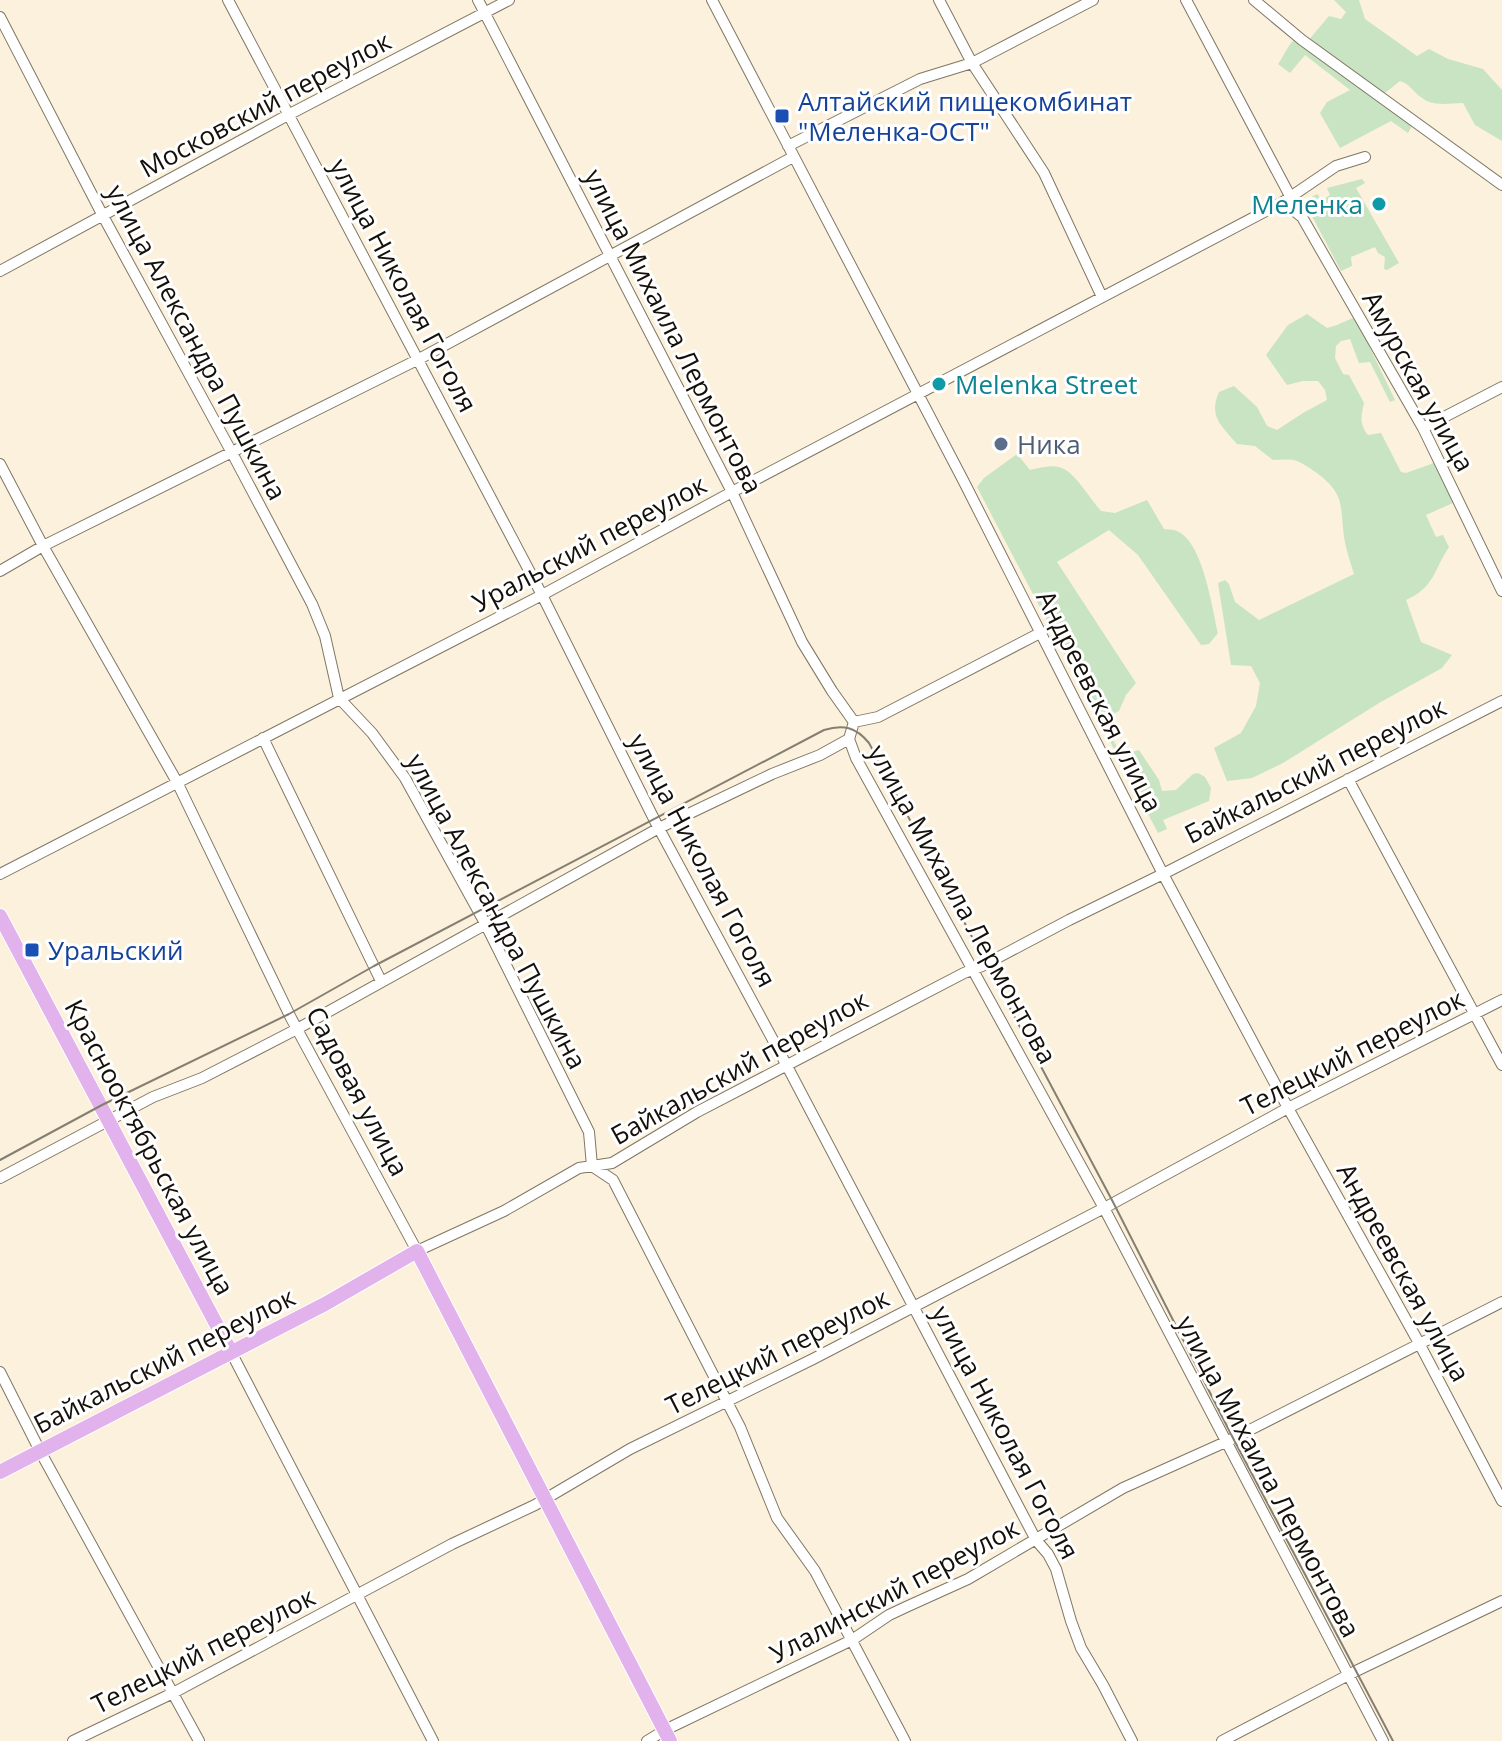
<svg xmlns="http://www.w3.org/2000/svg" width="1502" height="1741" font-family="'Open Sans',sans-serif">
<rect width="100%" height="100%" fill="#fbf1dc"/>
<path fill="#c8e4c3" d="M 1334,0 L 1359,0 L 1365,19 L 1417,56 L 1429,49 L 1448,59 L 1483,69 L 1502,90 L 1502,141 L 1475,125 L 1463,103 C 1449,103 1434,107 1422,98 C 1413,92 1410,84 1400,81 L 1381,96 L 1307,42 L 1329,16 L 1341,19 L 1346,12 Z
M 1295,39 L 1413,124 L 1408,133 L 1391,121 L 1340,148 L 1320,113 L 1327,102 L 1350,90 L 1305,55 L 1290,73 L 1278,64 C 1284,56 1287,46 1295,39 Z
M 1362,179 L 1365,183 L 1356,188 L 1399,263 L 1387,270 L 1384,269 L 1385,257 L 1378,253 L 1375,247 L 1351,257 L 1352,266 L 1341,271 L 1304,201 L 1317,194 L 1322,200 L 1330,195 L 1327,188 Z
M 1307,314 L 1327,328 L 1337,325 L 1355,317 L 1395,400 L 1390,402 L 1370,362 L 1359,363 L 1350,339 L 1341,341 L 1336,346 L 1335,358 L 1343,374 L 1349,375 L 1364,403 C 1361,417 1359,423 1368,435 L 1381,433 L 1401,472 L 1406,473 L 1434,463 L 1455,502 L 1426,515 L 1436,537 L 1443,535 L 1449,547 C 1433,571 1435,587 1406,600 L 1421,642 L 1452,655 L 1442,668 L 1379,703 L 1283,763 L 1252,778 L 1227,781 L 1214,748 L 1241,733 L 1256,706 L 1260,683 L 1251,666 L 1231,665 L 1218,583 L 1225,580 L 1229,584 L 1235,602 L 1259,620 L 1354,574 C 1350,562 1346,549 1344,537 C 1340,503 1345,493 1314,471 C 1295,458 1295,459 1273,460 L 1255,446 L 1237,444 C 1222,426 1208,417 1219,392 L 1234,386 L 1257,407 L 1267,426 L 1277,430 L 1303,413 L 1327,400 L 1325,390 L 1318,381 L 1303,381 L 1287,385 L 1266,355 L 1288,325 Z
M 1017,454 L 1030,470 C 1040,468 1052,464 1062,468 C 1075,473 1091,500 1101,511 L 1115,513 L 1147,500 L 1164,529 C 1169,530 1173,529 1177,531 C 1203,542 1212,607 1218,633 L 1209,644 L 1201,645 L 1138,555 L 1109,530 L 1057,562 L 1136,683 L 1126,695 L 1119,711 L 1103,720 L 1121,755 L 1139,750 L 1159,780 L 1162,791 L 1176,790 L 1193,774 L 1198,773 L 1205,777 L 1211,788 L 1209,801 L 1163,820 L 1167,829 L 1158,833 L 977,487 L 984,478 Z"/>
<g fill="none" stroke-linecap="round" stroke-linejoin="round">
<defs>
<path id="minor" d="M 228,0 L 542,595 L 656,823 L 787,1066 L 1036,1540 L 1048,1554 L 1056,1569 L 1071,1621 L 1081,1648 L 1103,1685 L 1132,1741
M 478,0 L 732,492 L 802,642 L 832,691 L 854,722 L 849,739 L 856,758 L 1104,1208 L 1383,1741
M 712,0 L 963,480 L 1163,874 L 1288,1108 L 1419,1343 L 1502,1501
M 939,0 L 972,63 L 1044,173 L 1102,297
M 1186,0 L 1290,196
M 1254,0 L 1302,40 L 1502,185
M 0,17 L 103,216 L 231,451 L 312,604 L 325,636 L 339,698 L 372,733 L 405,778 L 485,923 L 589,1132 L 592,1166 L 613,1180 L 740,1427 L 777,1518 L 815,1571 L 905,1741
M 788,146 L 920,79 L 972,63 L 1093,0
M 1283,202 L 1302,217 L 1423,428 L 1502,591
M 0,271 L 288,115 L 509,0
M 1423,428 L 1502,387
M 0,464 L 43,546 L 177,782 L 291,1018 L 417,1251 L 504,1211 L 579,1168 L 612,1163 L 697,1112 L 964,973 L 982,966 L 1069,920 L 1163,874 L 1502,701
M 0,571 L 43,546 L 419,359 L 793,157
M 854,722 L 878,717 L 1040,633
M 263,738 L 381,981
M 1348,779 L 1502,1065
M 0,874 L 542,595 L 732,492 L 1283,202 L 1336,166 L 1365,157
M 0,1178 L 153,1097 L 202,1078 L 297,1029 L 659,828 L 772,774 L 820,755 L 849,739
M 231,1352 L 433,1741
M 0,1372 L 40,1451 L 199,1741
M 73,1741 L 173,1693 L 452,1544 L 535,1505 L 630,1449 L 813,1359 L 1108,1206 L 1288,1108 L 1502,1000
M 647,1741 L 665,1730 L 852,1640 L 889,1615 L 906,1607 L 968,1579 L 1123,1488 L 1230,1440 L 1502,1302
M 1222,1741 L 1356,1671 L 1502,1601"/>
<path id="major" d="M 0,916 L 231,1352
M 0,1472 L 325,1304 L 417,1251 L 670,1741"/>
</defs>
<use href="#minor" stroke="#7f7664" stroke-width="12"/>
<use href="#major" stroke="#fff" stroke-width="16"/>
<use href="#minor" stroke="#fff" stroke-width="10"/>
<use href="#major" stroke="#e2b2ec" stroke-width="14"/>
<path stroke="#867f71" stroke-width="2" d="M 0,1160 L 102,1105 L 289,1014 L 374,966 L 824,730 C 843,724 856,727 869,743 L 1113,1202 L 1233,1438 L 1393,1741"/>
</g>
<g fill="#1a4fb4" stroke="#fff" stroke-width="3">
<rect x="774" y="108" width="16" height="16" rx="4"/>
<rect x="24" y="942" width="16" height="16" rx="4"/>
</g>
<g fill="#0f9aa8" stroke="#fff" stroke-width="3">
<circle cx="1379" cy="204" r="8"/>
<circle cx="939" cy="384" r="8"/>
</g>
<circle fill="#5c6f8a" stroke="#fff" stroke-width="3" cx="1001" cy="444" r="8"/>
<g text-anchor="middle" dominant-baseline="central" stroke-width="6" stroke-linejoin="round" paint-order="stroke">
<g font-size="26" fill="#164399" stroke="#fff" text-anchor="start">
<text x="798" y="101">Алтайский пищекомбинат<tspan x="798" dy="30">"Меленка-ОСТ"</tspan></text>
<text x="48" y="950">Уральский</text>
</g>
<g font-size="26" fill="#141009" stroke="#fff">
<text transform="translate(265 104) rotate(-28)">Московский переулок</text>
<text transform="translate(404 285) rotate(62)">улица Николая Гоголя</text>
<text transform="translate(674 331) rotate(63)">улица Михаила Лермонтова</text>
<text transform="translate(197 342) rotate(62)">улица Александра Пушкина</text>
<text transform="translate(1419 381) rotate(61)">Амурская улица</text>
<text transform="translate(589 543) rotate(-28)">Уральский переулок</text>
<text transform="translate(1100 701) rotate(63)">Андреевская улица</text>
<text transform="translate(1315 770) rotate(-27)">Байкальский переулок</text>
<text transform="translate(703 860) rotate(62)">улица Николая Гоголя</text>
<text transform="translate(963 904) rotate(61)">улица Михаила Лермонтова</text>
<text transform="translate(497 911) rotate(62)">улица Александра Пушкина</text>
<text transform="translate(1352 1052) rotate(-27)">Телецкий переулок</text>
<text transform="translate(739 1067) rotate(-29)">Байкальский переулок</text>
<text transform="translate(358 1091) rotate(62)">Садовая улица</text>
<text transform="translate(150 1147) rotate(62)">Краснооктябрьская улица</text>
<text transform="translate(1404 1272) rotate(61)">Андреевская улица</text>
<text transform="translate(777 1351) rotate(-27)">Телецкий переулок</text>
<text transform="translate(164 1360) rotate(-27)">Байкальский переулок</text>
<text transform="translate(1006 1432) rotate(62)">улица Николая Гоголя</text>
<text transform="translate(1269 1476) rotate(62)">улица Михаила Лермонтова</text>
<text transform="translate(894 1590) rotate(-28)">Улалинский переулок</text>
<text transform="translate(203 1650) rotate(-27)">Телецкий переулок</text>
</g>
<g font-size="26" fill="#0d838f" stroke="#fff" text-anchor="end">
<text x="1363" y="204">Меленка</text>
<text x="955" y="384" text-anchor="start">Melenka Street</text>
</g>
<g font-size="26" fill="#4e5e75" stroke="#fff" text-anchor="start">
<text x="1017" y="444">Ника</text>
</g>
</g>
</svg>
